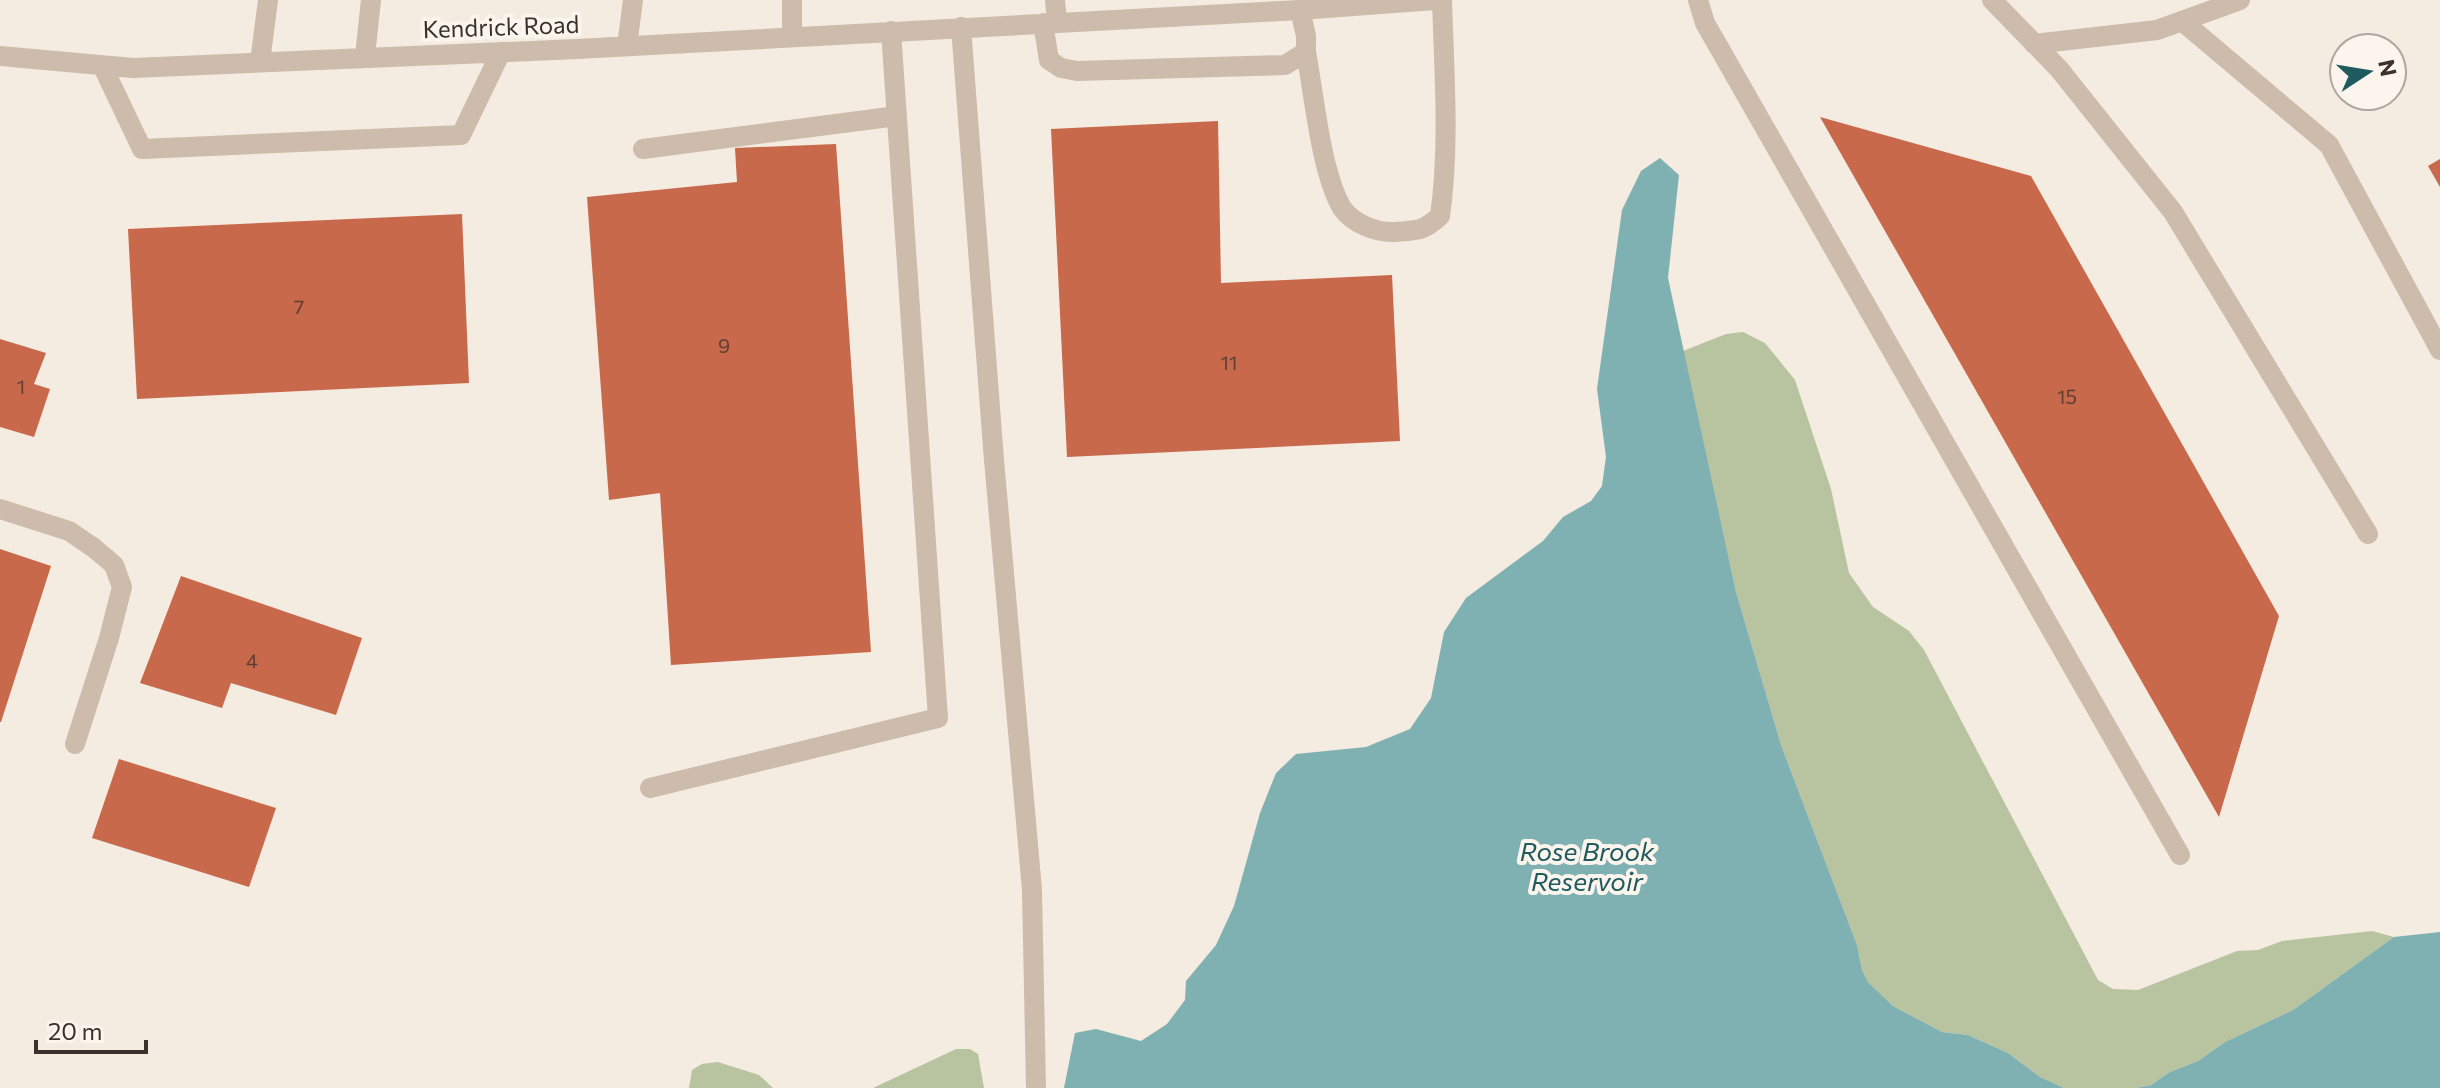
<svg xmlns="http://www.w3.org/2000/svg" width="2440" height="1088" font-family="Commissioner,sans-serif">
<rect width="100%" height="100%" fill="#f4ebe1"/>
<path fill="#b8c4a0" d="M 1743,332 L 1765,343 L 1795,380 L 1831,489 L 1849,573 L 1873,607 L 1909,631 L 1924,650 L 2098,980 L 2113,989 L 2138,990 L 2237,951 L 2258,950 L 2282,941 L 2372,931 L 2394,937 L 2293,1010 L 2225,1042 L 2198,1061 L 2170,1072 L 2151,1085 L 2136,1088 L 2064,1088 L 2040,1077 L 2008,1053 L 1968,1035 L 1942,1032 L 1893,1006 L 1868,982 L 1862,970 L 1857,945 L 1781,745 L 1736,592 L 1683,351 L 1726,334 Z
M 956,1049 L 970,1049 L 978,1054 L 984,1088 L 873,1088 Z
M 718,1062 L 759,1075 L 773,1088 L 689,1088 L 692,1070 L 702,1064 Z"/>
<path fill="#7fb0b2" d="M 1660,158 L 1679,175 L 1668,278 L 1736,592 L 1781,745 L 1857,945 L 1862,970 L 1868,982 L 1893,1006 L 1942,1032 L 1968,1035 L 2008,1053 L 2040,1077 L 2064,1088 L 1064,1088 L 1075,1033 L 1096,1029 L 1141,1041 L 1167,1024 L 1185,1000 L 1186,981 L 1216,945 L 1234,906 L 1260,813 L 1276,773 L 1296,754 L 1366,747 L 1410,729 L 1431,698 L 1444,632 L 1466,598 L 1543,541 L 1563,517 L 1591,501 L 1602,486 L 1606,457 L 1597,389 L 1622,210 L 1641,171 Z
M 2440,932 L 2440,1088 L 2136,1088 L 2151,1085 L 2170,1072 L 2198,1061 L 2225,1042 L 2293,1010 L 2394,937 Z"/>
<path fill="#c8694b" d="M 1820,117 L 2031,176 L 2279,616 L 2219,817 Z
M 1218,121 L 1221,283 L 1392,275 L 1400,441 L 1067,457 L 1051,129 Z
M 836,144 L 871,652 L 671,665 L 660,493 L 609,500 L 587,197 L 737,182 L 735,148 Z
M 2440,159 L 2440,187 L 2428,166 Z
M 462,214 L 469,383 L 137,399 L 128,229 Z
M 0,339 L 46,353 L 34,384 L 50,389 L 34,437 L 0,427 Z
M 0,549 L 51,566 L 1,722 L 0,722 Z
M 181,576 L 362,638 L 336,715 L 231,683 L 222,708 L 140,683 Z
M 119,759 L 276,808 L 249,887 L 92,838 Z"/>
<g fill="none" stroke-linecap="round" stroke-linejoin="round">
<path stroke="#cdbbac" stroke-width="20" d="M 1055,0 L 1057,23
M 1698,0 L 1705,23 L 2180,855
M 1992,0 L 2059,69 L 2173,212 L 2368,534
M 2182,21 L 2329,145 L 2440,350
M 1043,23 L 1049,60 L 1061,68 L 1077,71 L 1285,65 L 1306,52 L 1306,36 L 1300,10
M 961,27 L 994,460 L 1032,890 L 1036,1088
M 792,36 L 792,0
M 2034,44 L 2157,30 L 2240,0
M 627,46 L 633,0
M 1306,52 C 1314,94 1321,173 1342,208 C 1353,224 1377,233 1395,232 C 1418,230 1422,232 1440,216 C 1450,145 1444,71 1442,0
M 0,56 L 133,68 L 577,49 L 1300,10 L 1435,0
M 365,56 L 371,0
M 260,62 L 268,0
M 102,65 L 142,149 L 461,135 L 501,52
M 643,149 L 897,116
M 0,509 L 69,531 L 94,548 L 114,565 L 122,587 L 109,638 L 75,744
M 650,788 L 938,718 L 891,31"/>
</g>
<g text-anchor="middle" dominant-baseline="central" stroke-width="8" stroke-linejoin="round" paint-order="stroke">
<g font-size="20" fill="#5e3e33">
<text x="299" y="306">7</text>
<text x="724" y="345">9</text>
<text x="1229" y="362">11</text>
<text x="21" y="386">1</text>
<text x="2067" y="396">15</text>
<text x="252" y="660">4</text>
</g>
<g font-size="24" fill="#3b302b" stroke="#fbf5ee">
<text transform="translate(501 26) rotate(-2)">Kendrick Road</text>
</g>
<g font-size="26" font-style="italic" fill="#1f5a5e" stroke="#fbf5ee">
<text x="1587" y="850">Rose Brook<tspan x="1587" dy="30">Reservoir</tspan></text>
</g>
</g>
<g transform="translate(2368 72) rotate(78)"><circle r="38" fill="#fbf5ee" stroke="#aea6a0" stroke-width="2"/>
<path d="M0-6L14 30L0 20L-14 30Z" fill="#1f5a5e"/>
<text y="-12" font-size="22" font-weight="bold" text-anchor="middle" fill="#3b302b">N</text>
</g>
<path d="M36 1040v12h110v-12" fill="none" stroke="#3b302b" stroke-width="4"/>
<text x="48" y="1040" font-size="24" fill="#3b302b" stroke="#fbf5ee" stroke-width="6" paint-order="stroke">20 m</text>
</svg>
